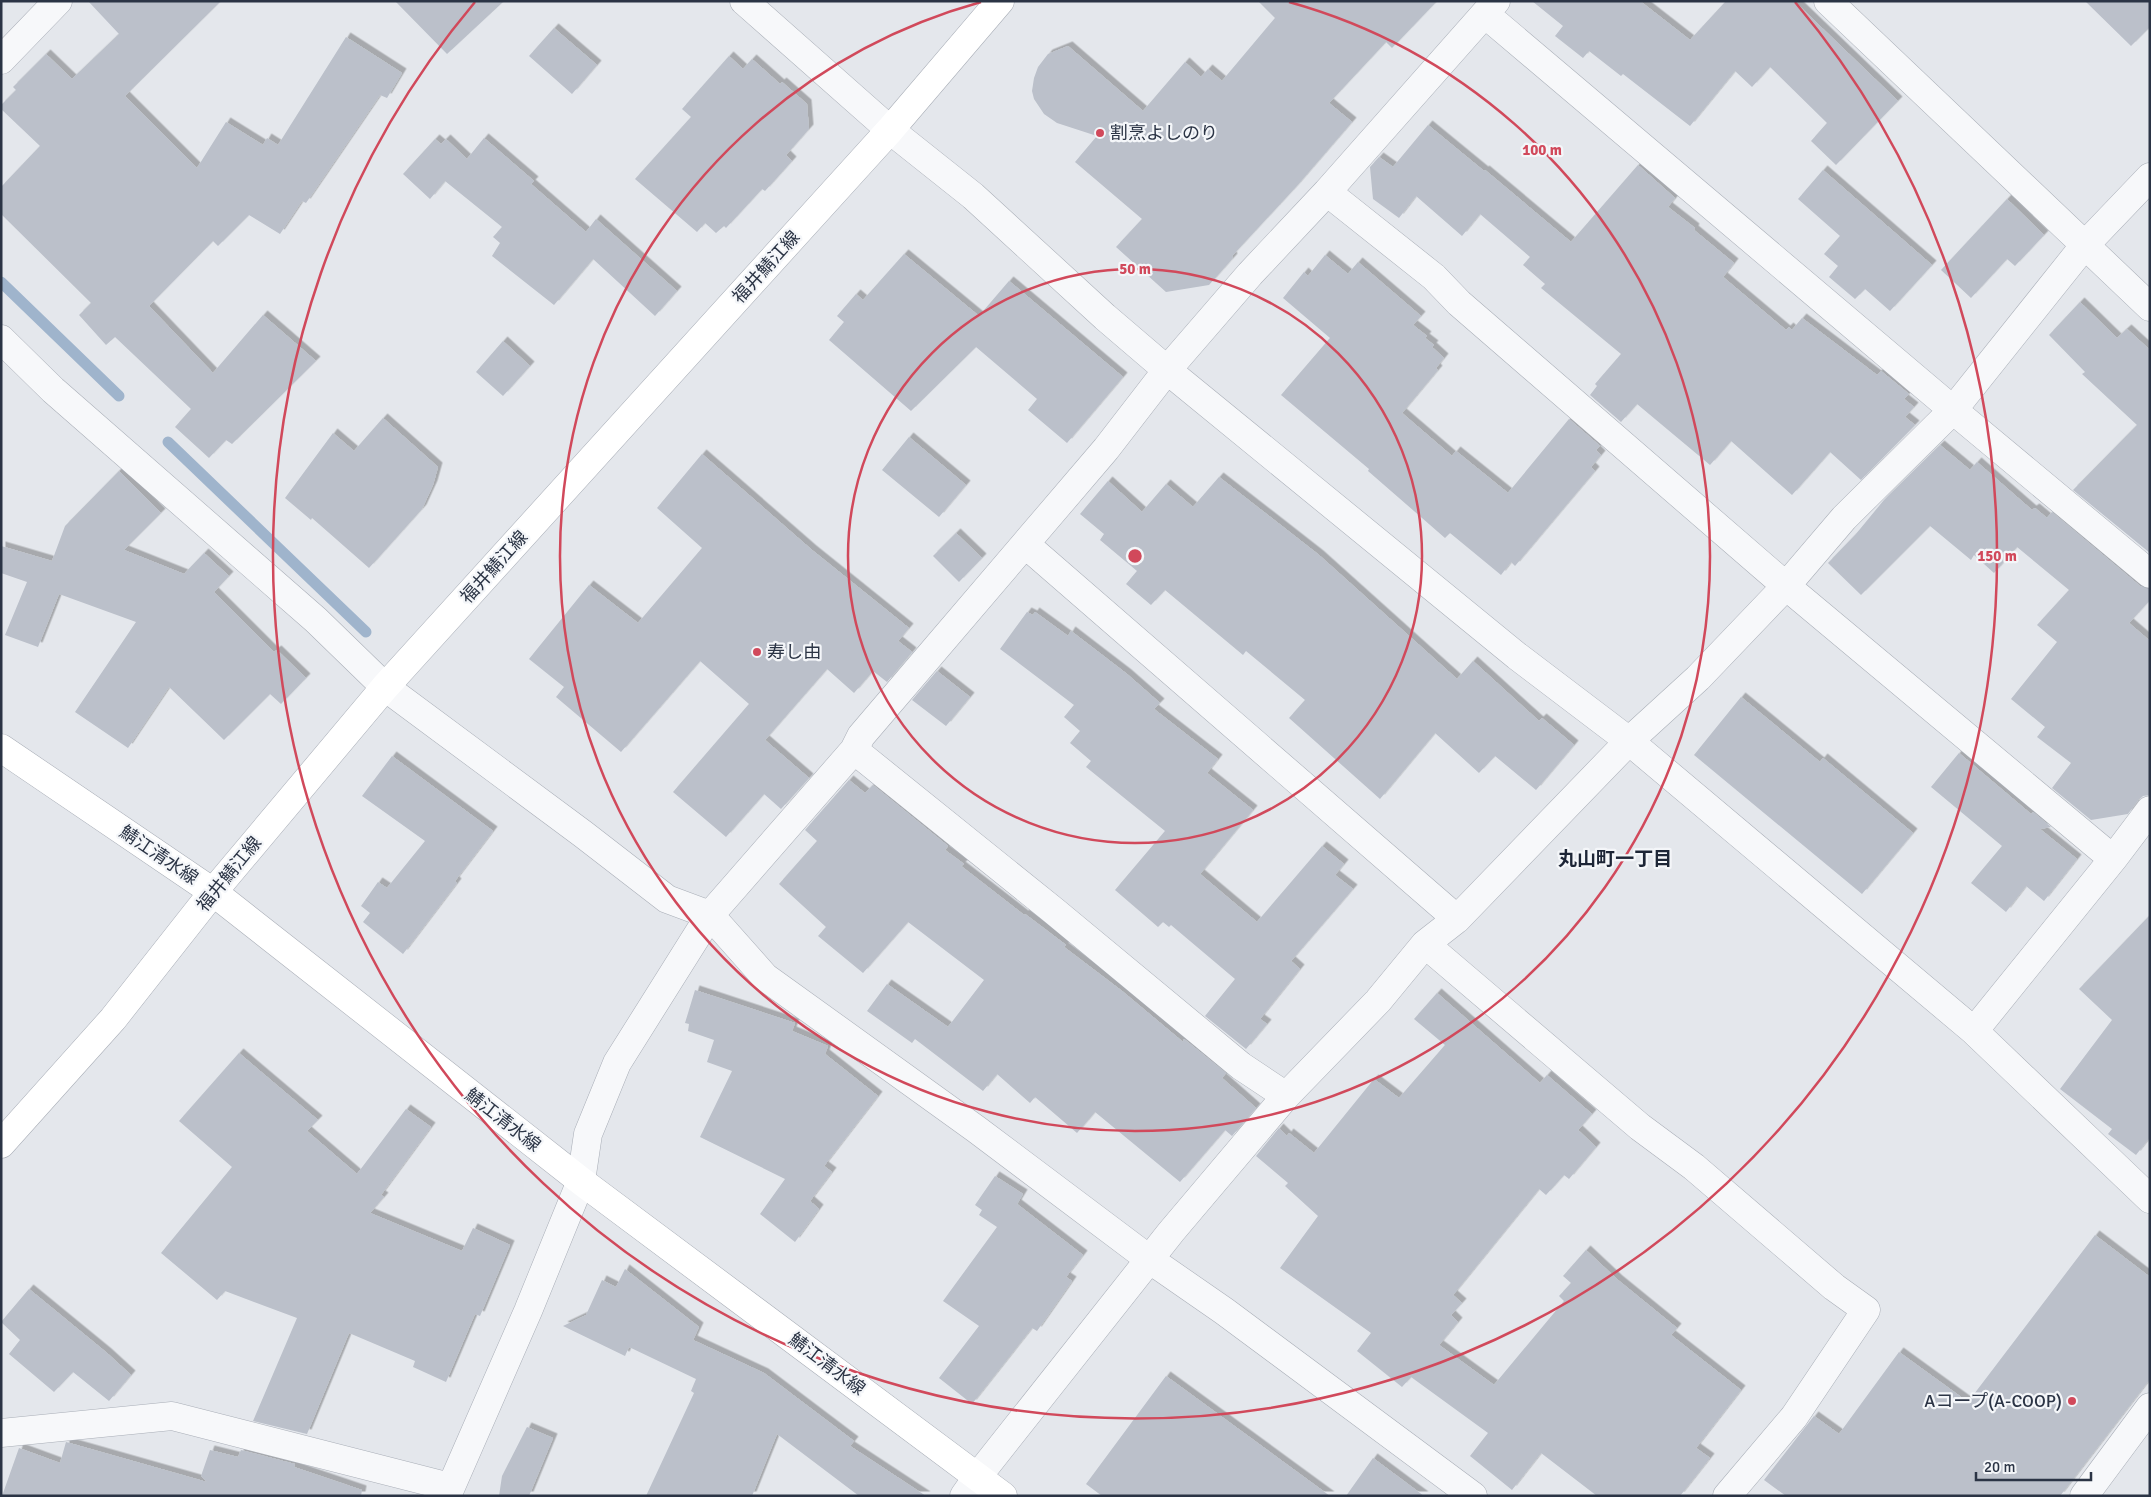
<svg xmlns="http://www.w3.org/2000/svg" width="2151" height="1497" font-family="Signika,'Noto Sans JP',sans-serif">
<defs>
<filter id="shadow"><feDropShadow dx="4.5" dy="-4.5" stdDeviation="0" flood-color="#0004"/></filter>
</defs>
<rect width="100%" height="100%" fill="#e4e7ec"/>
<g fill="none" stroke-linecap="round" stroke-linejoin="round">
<path stroke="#9fb4cc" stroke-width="11" d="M 1,282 L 119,396
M 168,442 L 366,632"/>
</g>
<path fill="#bbc0ca" filter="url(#shadow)" d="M 88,1 L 221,1 L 125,96 L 197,168 L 226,122 L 263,145 L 267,138 L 278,145 L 346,37 L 402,73 L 387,98 L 380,95 L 306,203 L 302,201 L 280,234 L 249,215 L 218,246 L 213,241 L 149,306 L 213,373 L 263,315 L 316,361 L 232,444 L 226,440 L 209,458 L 175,427 L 191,409 L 115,337 L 106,345 L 79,315 L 91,303 L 1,214 L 1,187 L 40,146 L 1,109 L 1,105 L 16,90 L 13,87 L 46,54 L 72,79 L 119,34 Z
M 395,1 L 504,1 L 447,54 Z
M 1258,1 L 1437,1 L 1392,48 L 1386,42 L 1329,103 L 1352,122 L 1295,188 L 1232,256 L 1233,258 L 1209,285 L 1166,292 L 1116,247 L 1142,219 L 1075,162 L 1097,136 L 1057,123 L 1044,114 L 1034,99 L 1032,91 L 1034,78 L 1038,67 L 1048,54 L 1068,46 L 1143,111 L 1185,62 L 1201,77 L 1208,69 L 1222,81 L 1275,18 Z
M 1532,1 L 1640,1 L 1690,40 L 1726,1 L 1794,1 L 1898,101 L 1836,165 L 1811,141 L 1827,123 L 1770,67 L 1752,87 L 1735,71 L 1690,126 L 1623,74 L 1621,76 L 1589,51 L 1583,58 L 1555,36 L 1563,26 Z
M 2085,1 L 2150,1 L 2150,27 L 2131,46 Z
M 554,28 L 597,65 L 572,94 L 529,56 Z
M 729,56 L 743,69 L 752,59 L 780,84 L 782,82 L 807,104 L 809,129 L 786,155 L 792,161 L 765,191 L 762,189 L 726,228 L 724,226 L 716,233 L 705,223 L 697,232 L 635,179 L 691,117 L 682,109 Z
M 1428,125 L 1484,171 L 1485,170 L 1571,242 L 1638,165 L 1675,198 L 1668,207 L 1695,228 L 1694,230 L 1734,263 L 1723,277 L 1786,330 L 1789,327 L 1792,330 L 1802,318 L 1877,375 L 1881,371 L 1909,394 L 1904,399 L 1914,407 L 1905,417 L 1915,425 L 1861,480 L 1830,452 L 1792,495 L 1731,441 L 1710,465 L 1637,404 L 1621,422 L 1590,395 L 1597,386 L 1595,384 L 1621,354 L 1541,288 L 1545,284 L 1523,265 L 1530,257 L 1480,214 L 1462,236 L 1416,196 L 1399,218 L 1373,199 L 1370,167 L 1379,157 L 1393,167 Z
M 484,138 L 534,181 L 531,184 L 586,232 L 596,219 L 677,291 L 655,316 L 593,259 L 554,305 L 492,256 L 500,243 L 493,237 L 502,227 L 445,181 L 430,199 L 403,174 L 435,139 L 441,144 L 446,139 L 467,159 Z
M 1823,170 L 1932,265 L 1890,311 L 1865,289 L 1855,299 L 1829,277 L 1838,266 L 1824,254 L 1840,236 L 1798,199 Z
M 2007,199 L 2044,235 L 2015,266 L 2007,259 L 1971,298 L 1941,270 Z
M 904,254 L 979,316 L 1009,281 L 1123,377 L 1067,443 L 1028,410 L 1037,399 L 976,347 L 911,411 L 829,340 L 844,322 L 837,316 L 856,294 L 863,300 Z
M 1325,255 L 1348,274 L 1358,262 L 1421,316 L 1413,325 L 1427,336 L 1425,338 L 1434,345 L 1432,347 L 1444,358 L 1436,368 L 1438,370 L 1402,413 L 1452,456 L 1456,451 L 1508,493 L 1569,419 L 1600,446 L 1596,450 L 1601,455 L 1591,467 L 1595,471 L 1515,566 L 1511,562 L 1501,575 L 1450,533 L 1445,538 L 1368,471 L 1369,469 L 1281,395 L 1330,338 L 1283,298 L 1304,272 L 1308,276 Z
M 2080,302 L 2117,338 L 2127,329 L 2150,350 L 2150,553 L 2073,490 L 2137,425 L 2082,374 L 2085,372 L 2049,335 Z
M 503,341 L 530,366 L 503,396 L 476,372 Z
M 383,418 L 438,467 L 433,485 L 422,509 L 369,568 L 312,518 L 311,520 L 285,498 L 333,433 L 354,451 Z
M 909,437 L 966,485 L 939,517 L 882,470 Z
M 1940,445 L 1970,470 L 1977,462 L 2032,510 L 2035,508 L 2047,518 L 2052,512 L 2140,586 L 2150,589 L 2150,600 L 2129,623 L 2150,641 L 2150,795 L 2143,796 L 2138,800 L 2128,814 L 2091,820 L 2052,788 L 2071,763 L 2037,737 L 2045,727 L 2011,699 L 2057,642 L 2037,625 L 2069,590 L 2017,547 L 1994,573 L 1974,555 L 1971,560 L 1930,526 L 1861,595 L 1828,563 L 1856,534 L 1884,500 Z
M 702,454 L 812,550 L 909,628 L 898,641 L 912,652 L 887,682 L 873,671 L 854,693 L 827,669 L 765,740 L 809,778 L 781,809 L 764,794 L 726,837 L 673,792 L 749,704 L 700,661 L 621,752 L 556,697 L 564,687 L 529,659 L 589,585 L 638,623 L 702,548 L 657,508 Z
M 119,471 L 161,513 L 124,550 L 184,574 L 204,553 L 229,576 L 214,592 L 274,652 L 277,650 L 306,678 L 281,704 L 270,694 L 224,740 L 169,687 L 128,748 L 75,712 L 136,622 L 59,594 L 38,647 L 5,635 L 27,582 L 1,573 L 1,546 L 52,561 L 65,526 Z
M 1219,477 L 1319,555 L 1457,679 L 1473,661 L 1539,721 L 1542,718 L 1574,745 L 1536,790 L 1495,756 L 1479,773 L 1435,733 L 1380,799 L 1289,718 L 1305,700 L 1246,651 L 1243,655 L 1165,590 L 1151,605 L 1126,584 L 1137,571 L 1100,540 L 1104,534 L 1080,514 L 1108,481 L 1142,512 L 1166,484 L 1193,507 Z
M 956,533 L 982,558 L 959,582 L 933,556 Z
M 1027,612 L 1033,615 L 1035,612 L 1068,636 L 1071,631 L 1127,674 L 1160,703 L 1154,709 L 1218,759 L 1207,773 L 1253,810 L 1200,874 L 1257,922 L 1322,846 L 1344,864 L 1335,875 L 1353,889 L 1291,961 L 1300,969 L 1260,1019 L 1267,1024 L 1246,1049 L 1205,1016 L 1235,979 L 1171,925 L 1169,927 L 1163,922 L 1158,927 L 1115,890 L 1165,831 L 1086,767 L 1091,761 L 1070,743 L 1080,731 L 1064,717 L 1074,705 L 1000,649 Z
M 937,671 L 970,697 L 946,726 L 912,700 Z
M 1741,697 L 1820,762 L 1823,758 L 1913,833 L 1862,894 L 1694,755 Z
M 1959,753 L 2031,814 L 2033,812 L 2051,827 L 2040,829 L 2077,859 L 2044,901 L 2026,886 L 2006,912 L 1971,883 L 2002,846 L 1931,787 Z
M 392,756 L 493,831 L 455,881 L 457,883 L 403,954 L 363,922 L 370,913 L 361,906 L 378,882 L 387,888 L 425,841 L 362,796 Z
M 849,780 L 865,793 L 873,785 L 948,846 L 945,850 L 964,864 L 961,866 L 1024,915 L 1025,914 L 1066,945 L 1064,947 L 1122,991 L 1183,1042 L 1184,1039 L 1226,1073 L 1222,1078 L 1256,1108 L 1232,1136 L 1225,1130 L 1180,1182 L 1095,1112 L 1077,1133 L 1035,1097 L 1030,1103 L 997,1074 L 983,1091 L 915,1039 L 912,1043 L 867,1011 L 887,984 L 948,1027 L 984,980 L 908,922 L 863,973 L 818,936 L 826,927 L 779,884 L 817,841 L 805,830 Z
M 2150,915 L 2150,1137 L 2136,1155 L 2108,1134 L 2112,1129 L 2060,1089 L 2112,1020 L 2079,989 Z
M 695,990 L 795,1023 L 792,1031 L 828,1046 L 825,1054 L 878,1096 L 824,1166 L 832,1172 L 810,1201 L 819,1209 L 795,1242 L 760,1214 L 785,1179 L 700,1137 L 732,1071 L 707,1062 L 714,1040 L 688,1031 L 689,1024 L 685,1023 Z
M 1437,993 L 1540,1083 L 1547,1075 L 1592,1114 L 1578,1130 L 1596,1147 L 1569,1179 L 1564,1175 L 1546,1195 L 1539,1189 L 1453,1295 L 1462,1303 L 1451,1315 L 1458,1322 L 1439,1345 L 1494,1385 L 1564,1301 L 1559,1296 L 1571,1283 L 1563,1276 L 1586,1250 L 1618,1280 L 1677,1328 L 1671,1335 L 1741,1390 L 1696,1448 L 1710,1458 L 1680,1496 L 1597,1496 L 1541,1453 L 1512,1490 L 1470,1456 L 1488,1433 L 1411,1377 L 1402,1387 L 1357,1351 L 1371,1333 L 1280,1268 L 1318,1216 L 1285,1186 L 1288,1183 L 1256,1156 L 1279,1128 L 1287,1136 L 1289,1133 L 1314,1153 L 1374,1079 L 1399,1098 L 1445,1045 L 1414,1019 Z
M 239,1053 L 318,1120 L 307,1131 L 357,1174 L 406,1109 L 431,1127 L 381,1195 L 384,1197 L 370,1213 L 462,1251 L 473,1228 L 510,1245 L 480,1316 L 475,1314 L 446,1382 L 413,1367 L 415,1361 L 349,1333 L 307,1434 L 253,1421 L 297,1318 L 225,1291 L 217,1300 L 161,1253 L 232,1167 L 179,1121 Z
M 995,1176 L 1023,1194 L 1017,1204 L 1083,1255 L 1066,1277 L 1072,1281 L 1037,1331 L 1032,1328 L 972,1404 L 939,1378 L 979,1326 L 943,1301 L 997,1227 L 979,1215 L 982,1210 L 975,1205 Z
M 2095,1235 L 2150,1277 L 2150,1379 L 2060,1496 L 1786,1496 L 1764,1480 L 1814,1416 L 1839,1434 L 1899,1352 L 1968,1402 Z
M 625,1269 L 699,1327 L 693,1340 L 764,1373 L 854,1441 L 850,1446 L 926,1496 L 859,1496 L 777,1434 L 752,1496 L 646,1496 L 694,1393 L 691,1391 L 696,1379 L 629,1347 L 625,1356 L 563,1326 L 586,1315 L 602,1280 L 616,1287 Z
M 29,1289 L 107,1353 L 131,1375 L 109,1401 L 73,1372 L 54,1392 L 9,1354 L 20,1340 L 1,1322 Z
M 1166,1376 L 1330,1496 L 1102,1496 L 1086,1484 Z
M 527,1427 L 553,1438 L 529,1496 L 499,1496 L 502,1476 Z
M 66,1442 L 207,1482 L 201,1476 L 210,1450 L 238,1457 L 241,1450 L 295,1464 L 294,1467 L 362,1490 L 361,1496 L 2,1496 L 19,1448 L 60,1463 Z
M 1373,1458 L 1424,1496 L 1346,1496 Z"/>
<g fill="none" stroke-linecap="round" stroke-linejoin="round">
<defs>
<path id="minor" d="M 744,1 L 890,130 L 973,196 L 1105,317 L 1167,370 L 1517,656 L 1629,741 L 1974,1031 L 2150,1199
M 1828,1 L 2150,307
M 1485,14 L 1953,410 L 2150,574
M 1,60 L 58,1
M 1327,192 L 1434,277 L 1459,303 L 1786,586 L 2113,859
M 1,339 L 53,390 L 316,620 L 385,687 L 583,834 L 667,899 L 710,915 L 765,977 L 976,1129 L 1149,1259 L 1224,1311 L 1473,1496
M 1025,544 L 1457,919
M 854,750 L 1054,911 L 1241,1066 L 1286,1096
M 1425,944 L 1640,1127 L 1694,1167 L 1834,1287 L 1866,1310 L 1794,1417 L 1727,1496
M 1974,1031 L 2113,859 L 2150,810
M 1,1433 L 172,1416 L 450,1487
M 447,1496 L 528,1311 L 581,1181 L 588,1134 L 617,1063 L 710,915 L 854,750 L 861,736 L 1106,449 L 1167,370 L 1250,274 L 1327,192 L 1496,1
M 964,1496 L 978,1476 L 1171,1232 L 1286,1096 L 1378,1001 L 1425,944 L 1457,919 L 1629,741 L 1698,678 L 1786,586 L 1844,518 L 1953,410 L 2084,246 L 2150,177
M 2084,1496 L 2150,1407"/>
<path id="secondary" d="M 1,748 L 213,892 L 581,1181 L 1003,1496
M 1,1144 L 113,1019 L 213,892 L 385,687 L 890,130 L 1000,1"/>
</defs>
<use href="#minor" stroke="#a9aeb7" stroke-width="29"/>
<use href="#secondary" stroke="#a9aeb7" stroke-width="29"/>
<use href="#minor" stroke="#f7f8fa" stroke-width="28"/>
<use href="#secondary" stroke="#fff" stroke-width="28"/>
</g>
<g fill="none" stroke="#d1495b" stroke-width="2.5">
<circle cx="1135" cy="556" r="287"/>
<path d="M1289 2A575 575 0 1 1 981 2"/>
<path d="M1795 2A862 862 0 1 1 475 2"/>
</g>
<g fill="#d1495b" stroke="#f4f6f9" stroke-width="2">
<circle cx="1100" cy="133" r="5"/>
<circle cx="757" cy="652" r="5"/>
<circle cx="2072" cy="1401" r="5"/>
</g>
<g text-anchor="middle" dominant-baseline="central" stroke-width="4.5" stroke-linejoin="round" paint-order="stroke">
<g font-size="18" fill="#2b3445" stroke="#f4f6f9" text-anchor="start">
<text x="1110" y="133">割烹よしのり</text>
<text x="767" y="652">寿し由</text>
<text x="2062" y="1401" text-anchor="end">Aコープ(A-COOP)</text>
</g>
<g font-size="18" fill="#2b3445" stroke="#f4f6f9">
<text transform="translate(766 267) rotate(-48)">福井鯖江線</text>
<text transform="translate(494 567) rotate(-48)">福井鯖江線</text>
<text transform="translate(159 855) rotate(34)">鯖江清水線</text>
<text transform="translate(229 874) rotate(-51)">福井鯖江線</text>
<text transform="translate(503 1120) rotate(38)">鯖江清水線</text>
<text transform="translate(827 1364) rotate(37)">鯖江清水線</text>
</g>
<g font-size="19" font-weight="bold" fill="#1d2536" stroke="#f4f6f9">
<text x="1615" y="859">丸山町一丁目</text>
</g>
</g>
<circle cx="1135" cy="556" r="8" fill="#d1495b" stroke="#f4f6f9" stroke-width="2.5"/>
<g font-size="15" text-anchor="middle" font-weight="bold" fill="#d1495b" stroke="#f4f6f9" stroke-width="4.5" stroke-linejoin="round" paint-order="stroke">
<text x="1542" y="155">100 m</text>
<text x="1135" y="274">50 m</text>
<text x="1997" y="561">150 m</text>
</g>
<rect width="2151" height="1497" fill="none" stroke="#2b3445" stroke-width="5"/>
<path d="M1976 1472v8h115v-8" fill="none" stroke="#2b3445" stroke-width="2.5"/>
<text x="1984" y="1472" font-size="15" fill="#2b3445" stroke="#f4f6f9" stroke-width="4" paint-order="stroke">20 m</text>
</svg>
